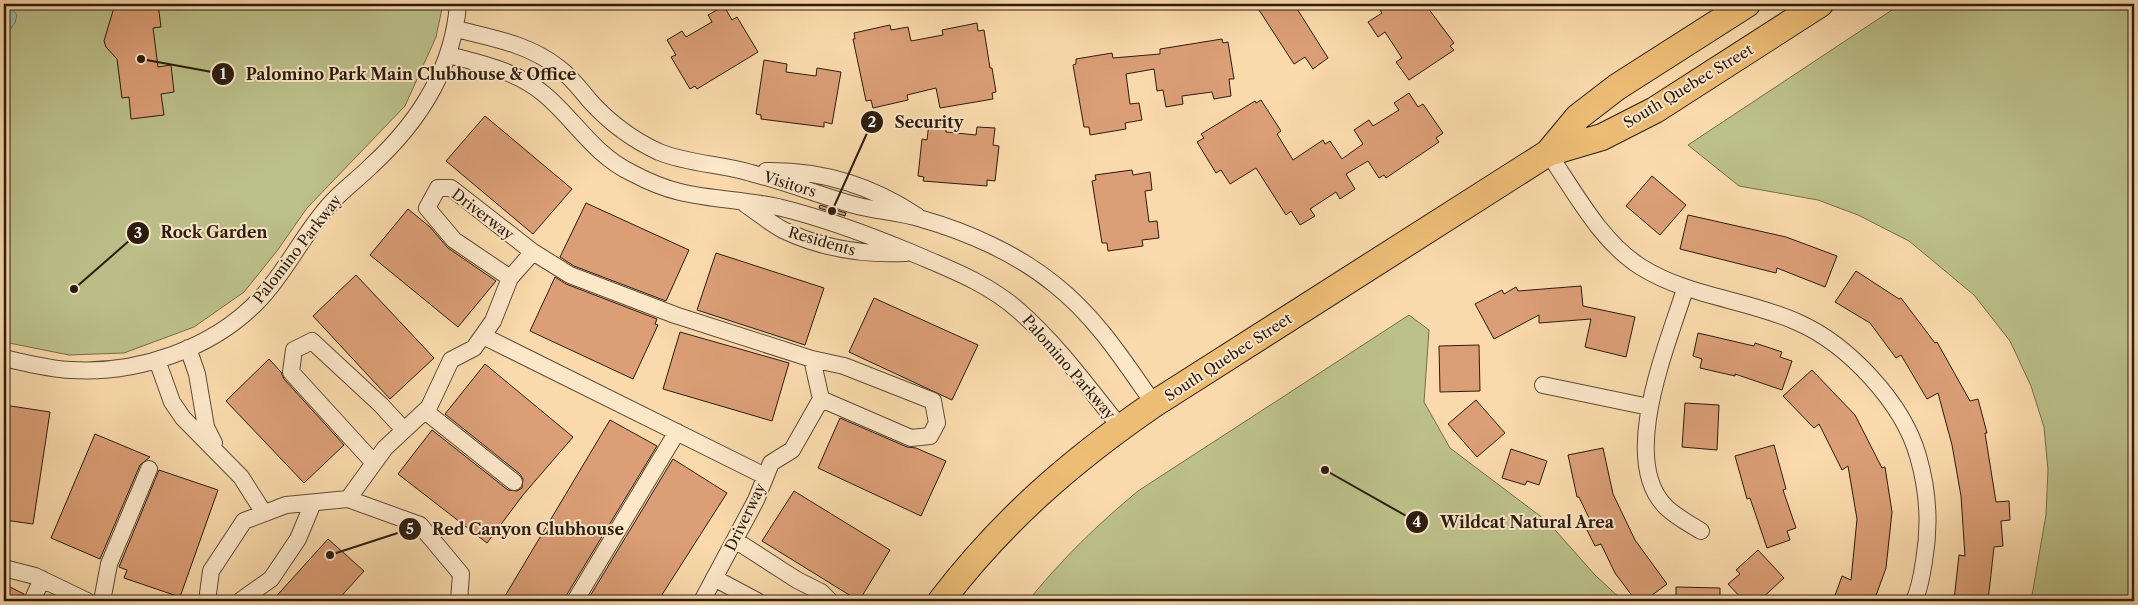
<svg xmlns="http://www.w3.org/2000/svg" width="2138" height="605" font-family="'Libre Caslon Text',serif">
<rect width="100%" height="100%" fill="#fadaac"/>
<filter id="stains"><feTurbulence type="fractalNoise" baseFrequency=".004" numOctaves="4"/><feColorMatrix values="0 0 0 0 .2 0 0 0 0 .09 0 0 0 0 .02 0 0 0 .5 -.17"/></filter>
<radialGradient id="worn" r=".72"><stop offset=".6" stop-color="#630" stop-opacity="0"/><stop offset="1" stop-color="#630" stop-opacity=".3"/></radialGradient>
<path fill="#bcc08a" stroke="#746e4c" d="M 4,4 L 443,4 L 436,37 L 405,106 L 307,208 L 277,251 L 244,292 L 194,327 L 124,353 L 69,355 L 4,342 Z
M 1901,4 L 2134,4 L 2134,601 L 2031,601 L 2046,515 L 2048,470 L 2044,427 L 2031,386 L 2010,341 L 1974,295 L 1909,241 L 1858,215 L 1818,200 L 1739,186 L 1688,145 Z
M 1409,315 L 1429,330 L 1424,402 L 1450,448 L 1548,522 L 1595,575 L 1623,601 L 1028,601 C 1061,560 1098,524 1138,491 Z"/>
<path fill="#9ebbaa" stroke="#707b6c" d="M 4,4 L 8,4 L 17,15 L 15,23 L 4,37 Z"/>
<path fill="#db9e76" stroke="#2b1c0f" d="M 115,4 L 158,4 L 161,27 L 153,28 L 158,67 L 171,65 L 174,92 L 161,94 L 164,115 L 131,119 L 129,97 L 122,98 L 117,59 L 106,47 L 104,41 Z
M 1270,4 L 1294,4 L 1328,58 L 1313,69 L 1305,57 L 1294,64 L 1259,10 Z
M 1376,4 L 1425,4 L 1454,43 L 1450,46 L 1454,50 L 1409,80 L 1396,62 L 1402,58 L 1385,32 L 1378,37 L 1368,22 L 1382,13 Z
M 724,6 L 732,20 L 737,17 L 758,52 L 697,89 L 695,86 L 690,89 L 671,57 L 676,55 L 667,40 L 682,31 L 686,37 L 712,22 L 708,15 Z
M 977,23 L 978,31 L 984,30 L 990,68 L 992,68 L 996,92 L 992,93 L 993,99 L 940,108 L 936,88 L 907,95 L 908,100 L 873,108 L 871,100 L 866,101 L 853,39 L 855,39 L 854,33 L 890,25 L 891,30 L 908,27 L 911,41 L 943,35 L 942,30 Z
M 1222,39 L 1223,43 L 1228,42 L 1234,79 L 1229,79 L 1231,96 L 1214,99 L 1212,92 L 1182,96 L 1183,104 L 1166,107 L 1163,90 L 1157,91 L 1154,69 L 1126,74 L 1130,104 L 1139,103 L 1142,120 L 1125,123 L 1126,129 L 1090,135 L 1089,127 L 1084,127 L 1073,65 L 1076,64 L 1076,59 L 1112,53 L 1113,58 L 1160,54 L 1160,49 Z
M 764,60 L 787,64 L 786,72 L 816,76 L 817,68 L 841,72 L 832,124 L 824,122 L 824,127 L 761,119 L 761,115 L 756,114 Z
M 1409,93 L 1418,107 L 1423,104 L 1443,133 L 1436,138 L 1439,142 L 1386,178 L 1384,175 L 1379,178 L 1368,161 L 1346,174 L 1355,189 L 1340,199 L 1336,192 L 1310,209 L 1315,216 L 1300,225 L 1291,211 L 1286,215 L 1256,168 L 1230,184 L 1221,170 L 1216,173 L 1197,142 L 1204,138 L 1201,134 L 1255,101 L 1256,103 L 1261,100 L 1281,131 L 1277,134 L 1293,160 L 1323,140 L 1325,144 L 1330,141 L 1342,159 L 1363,144 L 1354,130 L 1369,120 L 1373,126 L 1399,110 L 1394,103 Z
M 485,116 L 572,189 L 533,234 L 446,161 Z
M 929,123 L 946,124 L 946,132 L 976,135 L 977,127 L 995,128 L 993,145 L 999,146 L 995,181 L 987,180 L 987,186 L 923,181 L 924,177 L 918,176 L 922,139 L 927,140 Z
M 1132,170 L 1133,175 L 1150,172 L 1152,190 L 1145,191 L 1149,222 L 1157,221 L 1159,238 L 1142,240 L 1143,246 L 1108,251 L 1107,243 L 1102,243 L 1092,181 L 1096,180 L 1095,175 Z
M 1652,176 L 1686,205 L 1660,235 L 1626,206 Z
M 586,203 L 689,250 L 666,301 L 574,266 L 560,257 Z
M 820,205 L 846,213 L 845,216 L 819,208 Z
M 408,209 L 430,227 L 448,248 L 496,281 L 458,327 L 370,255 Z
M 1688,215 L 1786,237 L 1837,256 L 1825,287 L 1777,268 L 1776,273 L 1680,249 Z
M 716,253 L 824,288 L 805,345 L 697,310 Z
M 1856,271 L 1899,299 L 1901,298 L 1935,343 L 1937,342 L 1970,401 L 1978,399 L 1987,433 L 1985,433 L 1996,502 L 2009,501 L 2010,520 L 2001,521 L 2003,546 L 1994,547 L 1988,601 L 1954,600 L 1959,555 L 1965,556 L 1961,496 L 1952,445 L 1938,393 L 1927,399 L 1901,355 L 1896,358 L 1870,323 L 1835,302 Z
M 356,275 L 434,358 L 390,399 L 313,316 Z
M 555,277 L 566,284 L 657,319 L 655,324 L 658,325 L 633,379 L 530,331 Z
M 1581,286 L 1583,306 L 1635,317 L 1626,357 L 1585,347 L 1591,319 L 1539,323 L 1539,315 L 1494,339 L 1475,304 L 1502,290 L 1504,294 L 1516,287 L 1518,291 Z
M 874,298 L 978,345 L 952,400 L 849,352 Z
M 680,332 L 789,363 L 772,421 L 663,389 Z
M 1698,333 L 1754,346 L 1755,343 L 1782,352 L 1780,357 L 1792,361 L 1782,390 L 1735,374 L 1735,376 L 1700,368 L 1702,359 L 1693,356 Z
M 1479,345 L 1480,391 L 1440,392 L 1439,346 Z
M 269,359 L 281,372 L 284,379 L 344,445 L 304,483 L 226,401 Z
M 485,364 L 573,437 L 523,495 L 487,543 L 398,474 L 432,430 L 508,490 L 517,491 L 522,488 L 523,479 L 520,474 L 445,414 Z
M 1812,370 L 1855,415 L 1882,468 L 1885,467 L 1892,512 L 1886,568 L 1874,601 L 1833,601 L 1842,576 L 1851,580 L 1857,519 L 1848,466 L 1842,470 L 1819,424 L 1814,428 L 1783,396 Z
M 1476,400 L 1505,433 L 1477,457 L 1448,424 Z
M 1685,403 L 1719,405 L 1717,450 L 1682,447 Z
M 4,405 L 50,412 L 33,524 L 4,520 Z
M 840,418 L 907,447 L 916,448 L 946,461 L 921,516 L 818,468 Z
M 610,420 L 657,446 L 566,596 L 565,601 L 502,601 Z
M 95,434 L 150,457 L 140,465 L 100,559 L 51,538 Z
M 1774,445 L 1786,489 L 1783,490 L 1796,528 L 1787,531 L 1790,540 L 1767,548 L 1750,498 L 1747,499 L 1735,456 Z
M 1603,448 L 1613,494 L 1635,540 L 1667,584 L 1644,601 L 1636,601 L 1615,573 L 1601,544 L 1595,546 L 1583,522 L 1590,520 L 1579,497 L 1577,497 L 1568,455 Z
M 1511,449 L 1547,461 L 1539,485 L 1527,481 L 1525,485 L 1502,478 Z
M 673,459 L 727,493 L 658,601 L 587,601 Z
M 159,470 L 218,490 L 180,597 L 124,578 L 127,570 L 119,567 Z
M 794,491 L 890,550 L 859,601 L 762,541 Z
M 328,539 L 364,571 L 337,601 L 272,601 Z
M 1758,550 L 1784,578 L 1759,601 L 1744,601 L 1728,584 L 1740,574 L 1736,570 Z
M 4,584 L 24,594 L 22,601 L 4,601 Z
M 1676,587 L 1720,588 L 1720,601 L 1676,601 Z"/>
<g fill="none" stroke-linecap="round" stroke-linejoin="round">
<defs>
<path id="minor" d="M 456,29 C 492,38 529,44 559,68 C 571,77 580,89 590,101 C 609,122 633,140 659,152 C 689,164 721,164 751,173 C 786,182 819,195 854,205 C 876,211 900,212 922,219 C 968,232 1017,254 1054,284 C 1096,317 1124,361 1154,404
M 449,55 C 482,64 517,71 544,94 C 575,120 594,155 632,173 C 647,181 663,188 680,192 C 713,200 749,200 782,208 C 826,219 869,235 910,252 C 949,269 986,282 1018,310 C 1057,344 1088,387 1120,427
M 1548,153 C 1575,192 1600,241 1641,267 C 1689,297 1746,299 1797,322 C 1848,344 1903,403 1918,456 C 1928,490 1930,527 1924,561 C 1922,575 1920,588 1914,601
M 766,171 C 821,170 871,185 917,216
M 745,204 C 757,212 770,223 783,230 C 821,248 865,255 906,253
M 533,252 L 570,275 L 675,315 L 812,359 L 844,366 L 933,401 L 937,423 L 930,436 L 911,438 L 821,399
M 1685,289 C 1668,344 1618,460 1666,507 C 1676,517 1690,524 1701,531
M 483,336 L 765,476
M 188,348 L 197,374 L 206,427 L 214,443
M 4,358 C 26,363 48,369 71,370 C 138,374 213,349 260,299 C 288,269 304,232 332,202 C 344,189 359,178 371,166 C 419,122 453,70 458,4
M 157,360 L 172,402 L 183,418 L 241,477 L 264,513
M 1543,385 L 1649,407
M 425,411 L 514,482
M 374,463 L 291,372 L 294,350 L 312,341 L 381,405 L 404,430
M 348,499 L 385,448 L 429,407 L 451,360 L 474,348 L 493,321 L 510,278 L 533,252 L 451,188 L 438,188 L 427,208 L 454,240 L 510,278
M 735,540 L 797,580 L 821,592 L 830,601
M 4,568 L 35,576 L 87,601
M 714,578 L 757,601
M 32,601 L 42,579
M 102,601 L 109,564 L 149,469
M 207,601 L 211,571 L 244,521 L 286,505 L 348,499 L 420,525 L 461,574 L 459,601
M 240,601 L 271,579 L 298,539 L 313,503
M 575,601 L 677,432
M 702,601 L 756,500 L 771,463 L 792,450 L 821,399 L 812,359"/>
<path id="primary" d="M 1548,153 L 1578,117 L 1617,87 L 1747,4
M 941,601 C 1002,521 1071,461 1154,404 L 1548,153 L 1602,137 L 1655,110 L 1820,4"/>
</defs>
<use href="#minor" stroke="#5f4c36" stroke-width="18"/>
<use href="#primary" stroke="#2b1c0f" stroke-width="28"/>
<use href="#minor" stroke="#fce7c9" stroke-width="16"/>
<use href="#primary" stroke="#edbd76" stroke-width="26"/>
</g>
<g text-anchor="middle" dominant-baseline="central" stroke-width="4" stroke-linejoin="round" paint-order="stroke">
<g font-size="15" fill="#2b1c0f" stroke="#fce7c9">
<text transform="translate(1688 86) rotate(-31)">South Quebec Street</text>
<text transform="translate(790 184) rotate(17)">Visitors</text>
<text transform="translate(483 214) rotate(37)">Driverway</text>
<text transform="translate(822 241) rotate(16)">Residents</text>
<text transform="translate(297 249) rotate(-52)">Palomino Parkway</text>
<text transform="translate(1228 357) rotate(-33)">South Quebec Street</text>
<text transform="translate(1069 367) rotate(49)">Palomino Parkway</text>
<text transform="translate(745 517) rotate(-64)">Driverway</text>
</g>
</g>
<path fill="none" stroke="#2b1c0f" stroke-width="2" d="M141 59L223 74M832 211L872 122M74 289L138 233M1325 470L1417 522M330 555L410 529"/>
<g fill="#2b1c0f" stroke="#fce7c9" stroke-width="2">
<circle cx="141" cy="59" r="5"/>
<circle cx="832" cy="211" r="5"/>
<circle cx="74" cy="289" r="5"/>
<circle cx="1325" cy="470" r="5"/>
<circle cx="330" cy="555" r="5"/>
<circle cx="223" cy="74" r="12"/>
<circle cx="872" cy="122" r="12"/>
<circle cx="138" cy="233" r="12"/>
<circle cx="1417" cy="522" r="12"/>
<circle cx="410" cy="529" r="12"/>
</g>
<g font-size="15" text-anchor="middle" font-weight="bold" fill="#fff">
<text x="223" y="79">1</text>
<text x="872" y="127">2</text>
<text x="138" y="238">3</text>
<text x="1417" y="527">4</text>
<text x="410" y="534">5</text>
</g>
<g font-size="16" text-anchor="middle" font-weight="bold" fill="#2b1c0f" stroke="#fce7c9" stroke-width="4" stroke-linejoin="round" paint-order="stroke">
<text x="411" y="80">Palomino Park Main Clubhouse &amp; Office</text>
<text x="929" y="128">Security</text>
<text x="214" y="238">Rock Garden</text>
<text x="1527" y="528">Wildcat Natural Area</text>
<text x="528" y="535">Red Canyon Clubhouse</text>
</g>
<rect width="2138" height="605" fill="none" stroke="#fadaac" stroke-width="20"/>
<rect x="5" y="5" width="2128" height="595" fill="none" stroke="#2b1c0f" stroke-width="2.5"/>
<rect x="10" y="10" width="2118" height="585" fill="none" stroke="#2b1c0f"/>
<rect width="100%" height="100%" filter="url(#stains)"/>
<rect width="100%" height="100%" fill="url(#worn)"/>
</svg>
